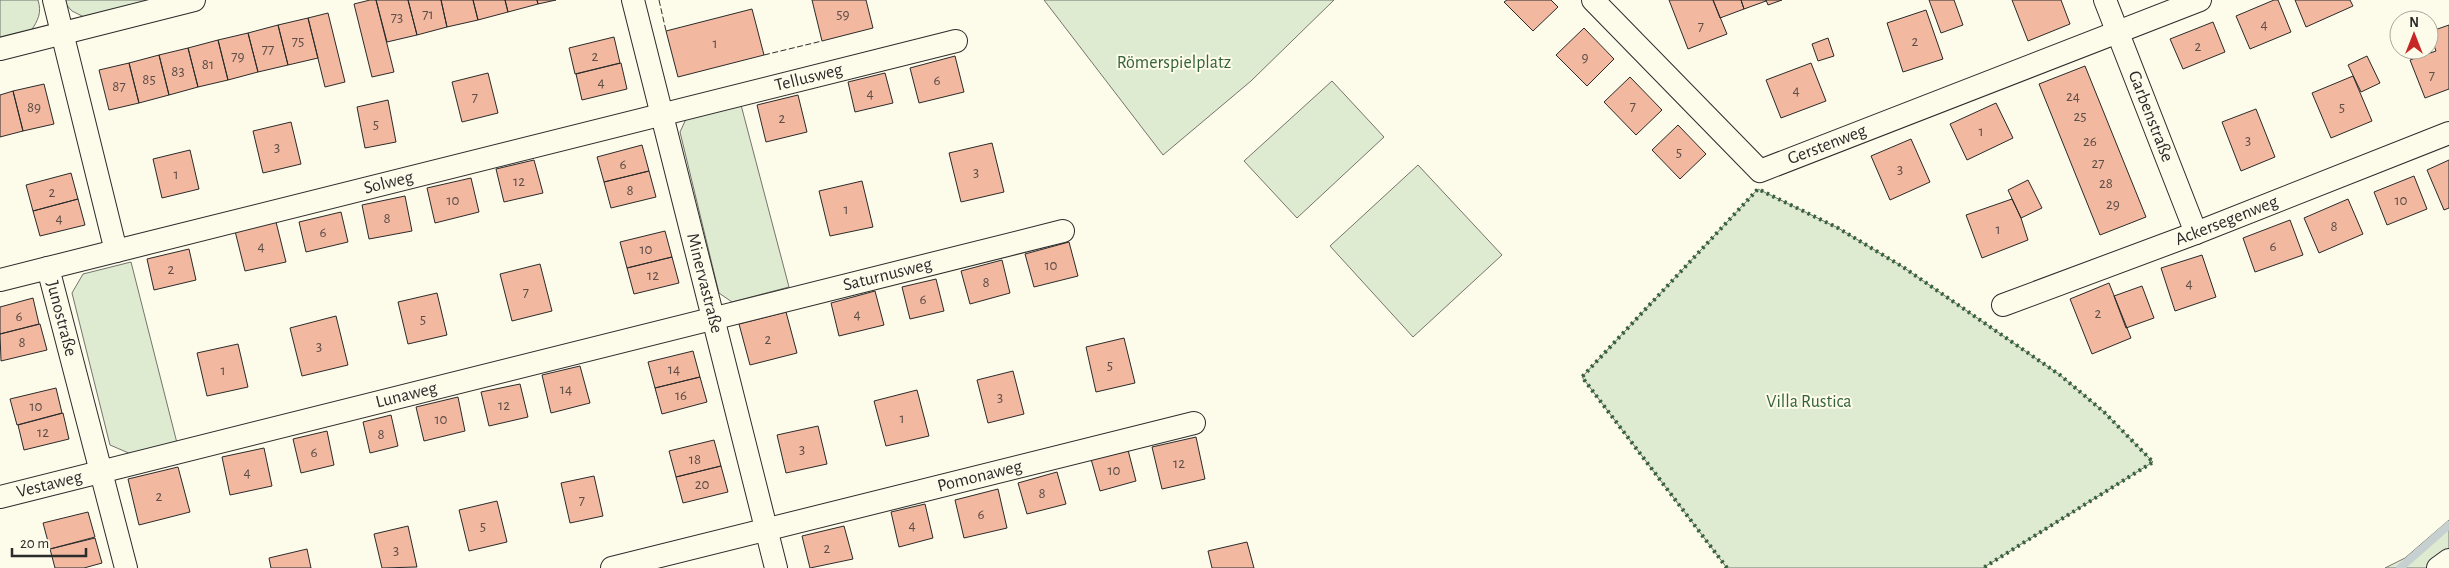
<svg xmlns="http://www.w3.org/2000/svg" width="2449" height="568" font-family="'Alegreya Sans',sans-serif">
<rect width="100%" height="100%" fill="#fdfbea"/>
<path fill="#deebd1" stroke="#74746e" d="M 0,0 L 38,0 C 42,13 38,20 31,31 L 0,38 Z
M 62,0 L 152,0 L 84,17 L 72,11 Z
M 1044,0 L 1334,0 L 1251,81 L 1163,155 Z
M 1332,81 L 1384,137 L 1297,218 L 1244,161 Z
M 741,105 L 789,287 L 732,302 L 719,293 L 680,132 L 686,119 Z
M 1418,165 L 1502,255 L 1413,337 L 1330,246 Z
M 1758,189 L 1838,228 L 1903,267 L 2060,375 L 2104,412 L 2153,462 L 1983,568 L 1727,568 L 1582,377 Z
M 131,262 L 177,443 L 131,454 L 110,445 L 72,293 L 83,274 Z
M 2449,520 L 2449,568 L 2385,568 L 2405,558 Z"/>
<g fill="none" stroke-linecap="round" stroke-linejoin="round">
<path stroke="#c7d0d0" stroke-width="8" d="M 2400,568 L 2449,525"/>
</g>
<path fill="#f2b8a0" stroke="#2b2b2b" d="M 370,0 L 376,0 L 394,72 L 372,77 L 354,4 Z
M 376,0 L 408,0 L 417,35 L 387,42 Z
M 408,0 L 441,0 L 447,27 L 417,35 Z
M 441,0 L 473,0 L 478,20 L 447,27 Z
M 473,0 L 505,0 L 508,12 L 478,20 Z
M 505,0 L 537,0 L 538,4 L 508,12 Z
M 537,0 L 556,0 L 538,4 Z
M 812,0 L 866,0 L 873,28 L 822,41 Z
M 1507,0 L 1551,0 L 1558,7 L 1533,31 L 1504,2 Z
M 1669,0 L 1713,0 L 1727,34 L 1688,49 Z
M 1713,0 L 1741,0 L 1744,9 L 1720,18 Z
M 1741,0 L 1766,0 L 1766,1 L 1744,9 Z
M 1766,0 L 1782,0 L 1768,5 Z
M 1929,0 L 1954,0 L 1963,25 L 1941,33 Z
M 2012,0 L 2061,0 L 2070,24 L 2028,41 Z
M 2274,0 L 2278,0 L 2291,32 L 2250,49 L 2236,16 Z
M 2295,0 L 2350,0 L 2353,6 L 2306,27 Z
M 752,9 L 764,55 L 678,77 L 666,31 Z
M 1926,10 L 1943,59 L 1903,72 L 1887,23 Z
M 328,13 L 345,82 L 325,87 L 308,18 Z
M 308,18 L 318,58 L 288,65 L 278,25 Z
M 2213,22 L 2225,52 L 2183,69 L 2170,39 Z
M 278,25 L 288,65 L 258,72 L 248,33 Z
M 2449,25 L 2449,89 L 2425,98 L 2410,60 L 2436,51 L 2429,32 Z
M 1584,28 L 1614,59 L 1587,86 L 1556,55 Z
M 248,33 L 258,72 L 228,80 L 218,40 Z
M 614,37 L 620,63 L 575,74 L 569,48 Z
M 1828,38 L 1834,56 L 1818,61 L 1812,44 Z
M 218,40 L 228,80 L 198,87 L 188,48 Z
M 188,48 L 198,87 L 169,95 L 159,55 Z
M 159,55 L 169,95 L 139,103 L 129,63 Z
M 955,56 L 964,92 L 919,103 L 910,68 Z
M 2367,56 L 2380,83 L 2361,92 L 2348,65 Z
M 129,63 L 139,103 L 109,110 L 99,70 Z
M 621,63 L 627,89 L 582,100 L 576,74 Z
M 1811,63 L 1826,101 L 1781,118 L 1766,80 Z
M 2085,66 L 2146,217 L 2100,235 L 2039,84 Z
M 488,73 L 498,113 L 462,122 L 452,82 Z
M 885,73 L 893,103 L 855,112 L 848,82 Z
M 2353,76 L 2372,121 L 2331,138 L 2312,93 Z
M 1630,77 L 1662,110 L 1636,135 L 1604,102 Z
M 44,84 L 54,124 L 23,131 L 13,91 Z
M 13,91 L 23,131 L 0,137 L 0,95 Z
M 798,95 L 807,132 L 766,142 L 757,105 Z
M 388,100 L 396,142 L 365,148 L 357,107 Z
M 1996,103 L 2013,138 L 1967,160 L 1950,124 Z
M 2256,109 L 2275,157 L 2241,171 L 2222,122 Z
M 291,122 L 301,164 L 263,173 L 253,131 Z
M 1678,125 L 1706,154 L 1680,179 L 1652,150 Z
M 1911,139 L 1930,182 L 1890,200 L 1871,156 Z
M 992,143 L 1004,192 L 961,202 L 949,153 Z
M 642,145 L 649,171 L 604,182 L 597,157 Z
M 190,150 L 199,189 L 162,198 L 153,159 Z
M 534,160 L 543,193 L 504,202 L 496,169 Z
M 2449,160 L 2449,208 L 2444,210 L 2427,170 Z
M 649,171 L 656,197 L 611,208 L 604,182 Z
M 71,173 L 78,199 L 33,211 L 26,185 Z
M 2414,176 L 2427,209 L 2387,225 L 2374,192 Z
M 471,178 L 479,212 L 435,223 L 427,188 Z
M 2028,180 L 2042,208 L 2021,218 L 2008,190 Z
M 862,181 L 873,227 L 830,236 L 819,191 Z
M 405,196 L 412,231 L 369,239 L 362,205 Z
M 78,199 L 85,225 L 40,236 L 33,211 Z
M 2012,199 L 2021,218 L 2028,240 L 1982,258 L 1966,215 Z
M 2348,199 L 2363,234 L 2319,253 L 2304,218 Z
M 341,212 L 348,242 L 306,252 L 299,222 Z
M 2290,220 L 2303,255 L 2255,272 L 2243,238 Z
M 276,222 L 286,262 L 245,271 L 235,231 Z
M 665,231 L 672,257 L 627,268 L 620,242 Z
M 1069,242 L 1078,276 L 1034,287 L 1025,254 Z
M 189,249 L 196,280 L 154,290 L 147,259 Z
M 2202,255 L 2216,297 L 2175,311 L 2161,268 Z
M 672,257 L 679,283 L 634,294 L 627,268 Z
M 1002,260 L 1010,293 L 970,304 L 961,271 Z
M 540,264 L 552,311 L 512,321 L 500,274 Z
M 936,279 L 944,311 L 910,319 L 902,287 Z
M 2109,283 L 2131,338 L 2092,354 L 2070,299 Z
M 2142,286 L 2154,318 L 2126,328 L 2114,296 Z
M 875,291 L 884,325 L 839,336 L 831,303 Z
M 437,293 L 447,335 L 408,344 L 398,302 Z
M 33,298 L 39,324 L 0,334 L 0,307 Z
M 786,312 L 797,353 L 750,365 L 739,324 Z
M 336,316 L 348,365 L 302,376 L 290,328 Z
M 40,324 L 47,350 L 1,361 L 0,334 Z
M 1124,338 L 1135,383 L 1096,392 L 1086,347 Z
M 238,344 L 248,387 L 207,396 L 197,353 Z
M 693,351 L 700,377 L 655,388 L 648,362 Z
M 580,366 L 590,403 L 551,413 L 542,375 Z
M 1013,371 L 1024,414 L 988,423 L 977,380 Z
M 700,377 L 707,402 L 662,414 L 655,388 Z
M 520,384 L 528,417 L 489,426 L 481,392 Z
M 56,388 L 62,413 L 17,425 L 10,399 Z
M 917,390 L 929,436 L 886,446 L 874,401 Z
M 458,397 L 465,431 L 424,441 L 416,407 Z
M 63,413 L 69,439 L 24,450 L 18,425 Z
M 391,415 L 398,446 L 370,453 L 363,422 Z
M 818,426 L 827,464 L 786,473 L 777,435 Z
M 327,431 L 334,465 L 301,473 L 293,439 Z
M 1196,437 L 1205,479 L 1162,489 L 1152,447 Z
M 714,440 L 721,466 L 676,477 L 669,451 Z
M 264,448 L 272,486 L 230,495 L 222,457 Z
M 1128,450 L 1136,481 L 1100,491 L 1091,459 Z
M 721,466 L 728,492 L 683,503 L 676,477 Z
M 178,467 L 190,512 L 139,525 L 128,479 Z
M 1057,472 L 1066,504 L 1027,514 L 1018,483 Z
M 594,476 L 603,516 L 570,523 L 561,483 Z
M 998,489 L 1007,528 L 964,538 L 955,500 Z
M 497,501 L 507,542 L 469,551 L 459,510 Z
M 925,504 L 933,538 L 899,547 L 891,512 Z
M 88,512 L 95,537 L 50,549 L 43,523 Z
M 408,526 L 417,567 L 382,568 L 374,534 Z
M 844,526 L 853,559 L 810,568 L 802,536 Z
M 95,538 L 102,563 L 84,568 L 55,568 L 50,549 Z
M 1247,542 L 1254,568 L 1212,568 L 1208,551 Z
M 307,549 L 311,568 L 271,568 L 269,558 Z"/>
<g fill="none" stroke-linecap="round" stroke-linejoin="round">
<defs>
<g id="minor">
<path id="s1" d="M 54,0 L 116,251 L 48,268 L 126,568"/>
<path id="s2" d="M 633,0 L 776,568"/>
<path id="s3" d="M 1593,0 L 1760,171 L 2200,0"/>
<path id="s4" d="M 2105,0 L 2196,233"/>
<path d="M 0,49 L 194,0"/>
<path id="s5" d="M 116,251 L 956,41"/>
<path d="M 0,280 L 48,268"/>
<path id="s6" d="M 2003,305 L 2196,233 L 2449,133"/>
<path id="s7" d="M 0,497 L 1063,231"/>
<path id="s8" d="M 612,568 L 1194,423"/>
<path d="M 2438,568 L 2449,560"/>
</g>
</defs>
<use href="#minor" stroke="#2b2b2b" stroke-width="24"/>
<use href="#minor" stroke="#fdfbea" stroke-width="22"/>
<path stroke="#34623c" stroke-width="4" stroke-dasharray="2.5 4" stroke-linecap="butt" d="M 1727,568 L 1582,377 L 1758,189 L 1838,228 L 1903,267 L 2060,375 L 2104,412 L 2153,462 L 1983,568"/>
<path stroke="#2b2b2b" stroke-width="1" stroke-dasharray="6 2.5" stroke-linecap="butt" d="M 659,0 L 666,31
M 764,55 L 822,41"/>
</g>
<g text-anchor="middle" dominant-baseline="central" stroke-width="4" stroke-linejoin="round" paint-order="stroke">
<g font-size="15" fill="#5d4e48">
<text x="428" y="14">71</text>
<text x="843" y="14">59</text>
<text x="397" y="17">73</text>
<text x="2264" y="24">4</text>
<text x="1701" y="26">7</text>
<text x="298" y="41">75</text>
<text x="1915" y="41">2</text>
<text x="715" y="43">1</text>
<text x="2198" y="46">2</text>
<text x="268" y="49">77</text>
<text x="238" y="56">79</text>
<text x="595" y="56">2</text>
<text x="1585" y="57">9</text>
<text x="208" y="64">81</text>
<text x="178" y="71">83</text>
<text x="2432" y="75">7</text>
<text x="149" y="79">85</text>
<text x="937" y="80">6</text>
<text x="601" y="82">4</text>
<text x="119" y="86">87</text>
<text x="1796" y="90">4</text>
<text x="870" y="93">4</text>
<text x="2073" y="96">24</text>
<text x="475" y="97">7</text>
<text x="1633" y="106">7</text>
<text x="34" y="107">89</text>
<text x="2342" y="107">5</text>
<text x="2080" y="116">25</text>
<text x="782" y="118">2</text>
<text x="376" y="124">5</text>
<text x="1981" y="131">1</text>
<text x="2248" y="140">3</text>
<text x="2090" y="141">26</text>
<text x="277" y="147">3</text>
<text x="1679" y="152">5</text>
<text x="2098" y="163">27</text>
<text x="623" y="164">6</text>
<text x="1900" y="169">3</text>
<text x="976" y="172">3</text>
<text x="176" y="174">1</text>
<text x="519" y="181">12</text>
<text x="2106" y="183">28</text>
<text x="630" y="190">8</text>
<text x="52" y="192">2</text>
<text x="453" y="200">10</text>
<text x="2401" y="200">10</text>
<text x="2113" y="204">29</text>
<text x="846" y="209">1</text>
<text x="59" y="218">4</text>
<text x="387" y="218">8</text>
<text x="2334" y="226">8</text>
<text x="1998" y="229">1</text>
<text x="323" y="232">6</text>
<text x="261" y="246">4</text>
<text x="2273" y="246">6</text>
<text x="646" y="249">10</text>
<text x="1051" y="265">10</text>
<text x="171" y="269">2</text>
<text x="653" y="275">12</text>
<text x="986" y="282">8</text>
<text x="2189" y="283">4</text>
<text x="526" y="292">7</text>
<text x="923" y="299">6</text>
<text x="2098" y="313">2</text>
<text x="857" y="314">4</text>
<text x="19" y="316">6</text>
<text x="423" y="319">5</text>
<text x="768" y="339">2</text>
<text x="22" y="342">8</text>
<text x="319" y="346">3</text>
<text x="1110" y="365">5</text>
<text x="674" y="369">14</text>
<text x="223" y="370">1</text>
<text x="566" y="389">14</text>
<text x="681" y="395">16</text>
<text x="1000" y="397">3</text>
<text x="504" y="405">12</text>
<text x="36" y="406">10</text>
<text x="902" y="418">1</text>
<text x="441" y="419">10</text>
<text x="43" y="432">12</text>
<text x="381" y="434">8</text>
<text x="802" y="449">3</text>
<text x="314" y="452">6</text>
<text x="695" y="459">18</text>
<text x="1179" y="463">12</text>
<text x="1114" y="470">10</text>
<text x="247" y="472">4</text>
<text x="702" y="484">20</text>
<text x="1042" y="493">8</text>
<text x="159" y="496">2</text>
<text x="582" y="500">7</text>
<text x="981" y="514">6</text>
<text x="912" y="525">4</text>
<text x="483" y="526">5</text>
<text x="827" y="548">2</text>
<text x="396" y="550">3</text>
</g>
<g font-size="18" fill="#34623c" stroke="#fdfbea">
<text x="1174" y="63">Römerspielplatz</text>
<text x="1809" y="402">Villa Rustica</text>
</g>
<g font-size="18" fill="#2b2b2b" stroke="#fdfbea">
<text stroke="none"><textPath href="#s5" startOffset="714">Tellusweg</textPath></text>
<text stroke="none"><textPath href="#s4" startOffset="125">Garbenstraße</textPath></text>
<text stroke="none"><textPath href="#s3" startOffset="311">Gerstenweg</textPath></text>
<text stroke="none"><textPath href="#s5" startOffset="281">Solweg</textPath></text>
<text stroke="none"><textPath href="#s6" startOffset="239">Ackersegenweg</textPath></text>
<text stroke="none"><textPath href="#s7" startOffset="915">Saturnusweg</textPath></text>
<text stroke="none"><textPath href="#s2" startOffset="292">Minervastraße</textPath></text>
<text stroke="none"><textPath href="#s1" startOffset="381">Junostraße</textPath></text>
<text stroke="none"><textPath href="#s7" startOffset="419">Lunaweg</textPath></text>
<text stroke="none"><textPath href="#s8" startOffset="379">Pomonaweg</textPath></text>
<text stroke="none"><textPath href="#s7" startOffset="51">Vestaweg</textPath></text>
</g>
</g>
<g transform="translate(2414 35)"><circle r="24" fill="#fdfbea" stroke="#a9a89e"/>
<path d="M0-4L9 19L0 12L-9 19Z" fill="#c62828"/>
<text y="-8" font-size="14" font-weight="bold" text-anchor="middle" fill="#2b2b2b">N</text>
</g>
<path d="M12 548v8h74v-8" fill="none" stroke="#2b2b2b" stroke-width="2.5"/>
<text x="20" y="548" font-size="15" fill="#2b2b2b" stroke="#fdfbea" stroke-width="4" paint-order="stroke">20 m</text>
</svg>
